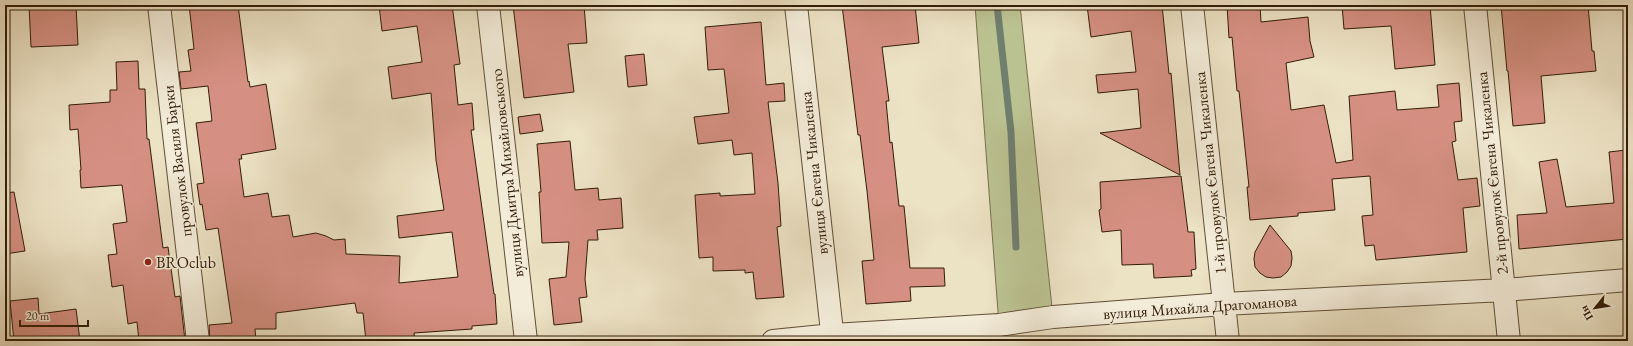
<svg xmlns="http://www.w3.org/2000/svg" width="1633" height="346" font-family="'EB Garamond',serif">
<rect width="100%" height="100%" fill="#ece2c4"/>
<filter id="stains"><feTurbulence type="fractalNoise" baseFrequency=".005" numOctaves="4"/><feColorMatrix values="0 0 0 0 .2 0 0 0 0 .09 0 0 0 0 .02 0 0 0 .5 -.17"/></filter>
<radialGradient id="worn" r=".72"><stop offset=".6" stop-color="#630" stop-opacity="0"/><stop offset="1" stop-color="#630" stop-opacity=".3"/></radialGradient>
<path fill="#bbc292" stroke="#76704c" d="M 975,5 L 1020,5 L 1053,317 L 999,325 Z"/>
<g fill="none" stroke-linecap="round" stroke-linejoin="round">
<path stroke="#707e6e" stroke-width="7" d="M 997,5 L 1011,132 L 1016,247"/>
</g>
<path fill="#d69083" stroke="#321d07" d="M 29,5 L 76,5 L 78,45 L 31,47 Z
M 189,5 L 238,5 L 248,82 L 249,81 L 250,87 L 266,84 L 276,149 L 241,155 L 242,159 L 239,159 L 244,197 L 268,193 L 272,217 L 289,215 L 293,237 L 316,233 L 326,236 L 334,240 L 345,239 L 346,254 L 400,256 L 399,283 L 458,277 L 452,232 L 399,238 L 397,216 L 444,210 L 436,160 L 431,93 L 392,99 L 388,67 L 422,62 L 417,26 L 382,31 L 379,5 L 452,5 L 460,64 L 454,65 L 458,105 L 472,103 L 474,130 L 471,130 L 494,294 L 495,294 L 497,324 L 472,326 L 472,329 L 414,333 L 415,341 L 366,341 L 363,313 L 357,313 L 355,303 L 276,313 L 276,329 L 255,329 L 256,341 L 210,341 L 209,325 L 232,323 L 218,228 L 206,230 L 202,204 L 200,205 L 197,184 L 204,183 L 196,123 L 212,121 L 208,86 L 181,89 L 179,72 L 191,71 L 188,50 L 194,49 Z
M 513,5 L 584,5 L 587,43 L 568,44 L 574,92 L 524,98 Z
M 842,5 L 915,5 L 919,43 L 882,47 L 889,101 L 886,101 L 890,143 L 892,142 L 899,206 L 904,206 L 910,268 L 944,268 L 945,286 L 910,287 L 911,301 L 866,304 L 862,261 L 874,260 L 867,191 L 860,135 L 858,135 Z
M 1087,5 L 1162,5 L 1169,74 L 1171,73 L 1180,175 L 1100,133 L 1141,128 L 1138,89 L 1098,93 L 1096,75 L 1136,72 L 1131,31 L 1091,37 Z
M 1227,5 L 1260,5 L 1261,22 L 1308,17 L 1310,41 L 1314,57 L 1286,63 L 1291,110 L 1324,105 L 1336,163 L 1353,160 L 1349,96 L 1395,91 L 1397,110 L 1439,107 L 1437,85 L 1459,83 L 1462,121 L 1454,122 L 1456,141 L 1452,142 L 1458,180 L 1477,178 L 1480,206 L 1463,208 L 1467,252 L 1376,260 L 1374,245 L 1365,246 L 1362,216 L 1373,215 L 1370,176 L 1332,179 L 1335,210 L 1298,213 L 1298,216 L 1250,220 L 1247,187 L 1249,187 L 1239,91 L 1237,91 L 1232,37 L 1229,38 Z
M 1342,5 L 1430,5 L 1435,65 L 1395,69 L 1391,26 L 1344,29 Z
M 1501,5 L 1545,5 L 1545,7 L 1588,5 L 1592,51 L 1594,51 L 1596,71 L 1541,76 L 1545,123 L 1513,126 L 1508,71 L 1507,71 Z
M 761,22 L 766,85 L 784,83 L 785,101 L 768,102 L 778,183 L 781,226 L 777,227 L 784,297 L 756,299 L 753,272 L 745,273 L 745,270 L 713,271 L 713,257 L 699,258 L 695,195 L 720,193 L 720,196 L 755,194 L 752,153 L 734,155 L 732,140 L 698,144 L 694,117 L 729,113 L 724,69 L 708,70 L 705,27 Z
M 644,54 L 647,85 L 628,87 L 625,56 Z
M 138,61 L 139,89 L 145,89 L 147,139 L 149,139 L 163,248 L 168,247 L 175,297 L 180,296 L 185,341 L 139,341 L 137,322 L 128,324 L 123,285 L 112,287 L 108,255 L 117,254 L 113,224 L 127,222 L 122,185 L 81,188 L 80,170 L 81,170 L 78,129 L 70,130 L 69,105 L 110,102 L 110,90 L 117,90 L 116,62 Z
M 540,114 L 543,131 L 520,134 L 518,117 Z
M 570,141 L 575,190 L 598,188 L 599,200 L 621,198 L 623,228 L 597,230 L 598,240 L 588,240 L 585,279 L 587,297 L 579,298 L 582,322 L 554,325 L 549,279 L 566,277 L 569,242 L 542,243 L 539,192 L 541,192 L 537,144 Z
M 1626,150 L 1628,167 L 1628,239 L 1519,249 L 1517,215 L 1547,213 L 1539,162 L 1557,159 L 1566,207 L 1614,203 L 1609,152 Z
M 1181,176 L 1188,232 L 1194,232 L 1196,269 L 1191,270 L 1192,276 L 1154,278 L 1153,264 L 1122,265 L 1121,230 L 1102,232 L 1099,210 L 1101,209 L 1100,182 Z
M 14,192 L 25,251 L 5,254 L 5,193 Z
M 1270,225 L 1291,251 L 1292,258 L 1291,266 L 1287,272 L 1281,277 L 1273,278 L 1266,277 L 1260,273 L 1255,267 L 1254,259 L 1255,252 Z
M 38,298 L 39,314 L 76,309 L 80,341 L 14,341 L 10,301 Z"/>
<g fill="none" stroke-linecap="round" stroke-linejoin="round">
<defs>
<path id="minor" d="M 159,5 L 198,341
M 488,5 L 526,341
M 796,5 L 833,341
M 1192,5 L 1228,341
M 1475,5 L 1509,341
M 773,341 L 833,335 L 999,325 L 1053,317 L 1224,304 L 1504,290 L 1628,280"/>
</defs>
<use href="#minor" stroke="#604e36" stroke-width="24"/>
<use href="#minor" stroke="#f3ecd9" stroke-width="22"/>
</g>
<circle fill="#8f2418" stroke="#f3ecd9" stroke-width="1.5" cx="148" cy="262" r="4"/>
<g text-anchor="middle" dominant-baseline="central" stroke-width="3" stroke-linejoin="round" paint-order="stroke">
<g font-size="16" fill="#321d07" stroke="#f3ecd9">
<text transform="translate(177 161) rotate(-97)">провулок Василя Барки</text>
<text transform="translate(507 173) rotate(-96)">вулиця Дмитра Михайловського</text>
<text transform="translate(814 173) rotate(-96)">вулиця Євгена Чикаленка</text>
<text transform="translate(1210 173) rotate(-96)">1-й провулок Євгена Чикаленка</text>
<text transform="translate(1492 173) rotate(-96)">2-й провулок Євгена Чикаленка</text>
<text transform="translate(1200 307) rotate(-4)">вулиця Михайла Драгоманова</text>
</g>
<g font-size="16" fill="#321d07" stroke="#f3ecd9" text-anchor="start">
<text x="156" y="262">BROclub</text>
</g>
</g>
<rect width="1633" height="346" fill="none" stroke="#ece2c4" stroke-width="20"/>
<rect x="6" y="6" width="1621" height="334" fill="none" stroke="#321d07" stroke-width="2"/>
<rect x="10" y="10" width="1613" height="326" fill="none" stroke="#321d07"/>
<g transform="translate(1595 308) rotate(240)" stroke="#f3ecd9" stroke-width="3" paint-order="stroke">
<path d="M0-3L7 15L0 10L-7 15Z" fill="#321d07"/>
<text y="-6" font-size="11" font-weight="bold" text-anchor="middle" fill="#321d07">Пн</text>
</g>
<path d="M20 320v6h68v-6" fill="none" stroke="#321d07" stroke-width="2"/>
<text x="26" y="320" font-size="12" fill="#321d07" stroke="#f3ecd9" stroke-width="3" paint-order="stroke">20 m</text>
<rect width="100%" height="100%" filter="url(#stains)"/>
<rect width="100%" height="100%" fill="url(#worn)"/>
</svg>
